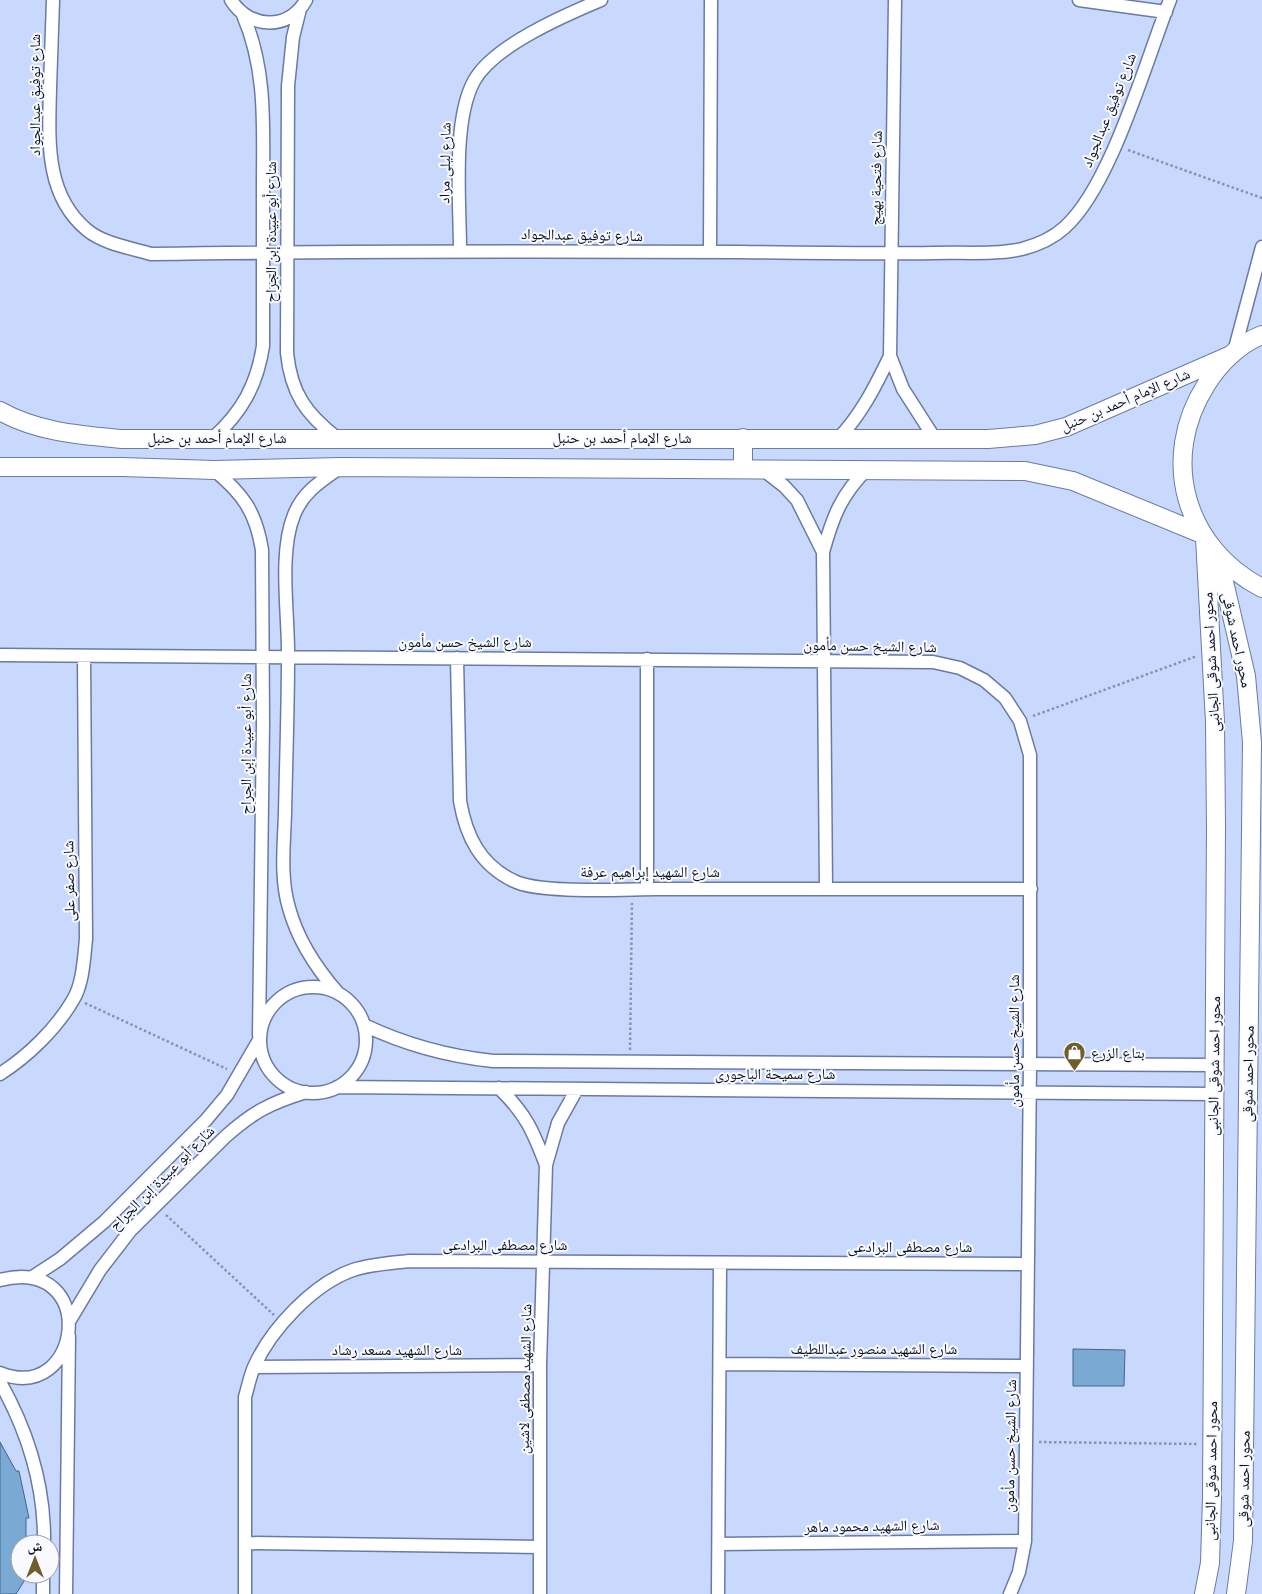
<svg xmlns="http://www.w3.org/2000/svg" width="1262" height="1594" font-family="Figtree,'Noto Naskh Arabic',sans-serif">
<rect width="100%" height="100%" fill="#c9d9fe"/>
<path fill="#7aa9d4" stroke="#426687" d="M 1073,1349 L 1125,1350 L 1124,1386 L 1073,1386 Z
M 0,1442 L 16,1471 L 19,1471 L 29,1518 L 26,1518 L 26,1544 L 20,1544 L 20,1578 L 26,1578 L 16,1594 L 0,1594 Z"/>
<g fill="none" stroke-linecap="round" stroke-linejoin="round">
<defs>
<path id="street" d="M 53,0 C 52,29 51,59 50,88 C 49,139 44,194 87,230 C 104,244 131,248 151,254 C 348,251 544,251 740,252 C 805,253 870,254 934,253 C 963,252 994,255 1022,249 C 1037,245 1053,238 1064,228 C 1111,187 1146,60 1170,0
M 231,0 C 249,29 289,31 306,0
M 895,0 L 890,356 L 903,389 L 935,439
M 1079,0 L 1166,12
M 300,9 L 293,37 L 288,86 L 287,353 C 291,393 306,414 337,438
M 460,250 C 460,203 452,121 474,81 C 493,46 565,15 601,0
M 710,252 L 711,0
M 1234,352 L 1262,247
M 213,438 C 242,412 257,385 263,346 C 263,293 263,240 263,186 C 263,127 267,70 243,15
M 837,440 C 861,415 875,387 890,356
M 762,469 L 784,486 L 797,500 L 823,552
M 214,470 C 243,494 256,512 262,550 L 263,724 L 259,1035
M 0,655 L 933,662 L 960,668 L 984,680 L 1005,698 L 1020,721 L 1030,755 L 1030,1064 L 1025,1541 L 1019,1572 L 1010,1594
M 457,658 L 460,801 C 466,836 480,865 514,881 C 540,894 624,889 657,889 C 781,889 906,889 1031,889
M 647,889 L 647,659
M 826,889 L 823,552 C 833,516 841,495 868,468
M260 1040a53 53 0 1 1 106 0a53 53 0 1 1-106 0Z
M 338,993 C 316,968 298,941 289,908 C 280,878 284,845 285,814 C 286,762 288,710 288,658 C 289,616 278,554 294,515 C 303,492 321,481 341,467
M 364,1025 C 406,1045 446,1056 493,1061 L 1213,1065
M 0,1074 C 28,1056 56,1029 73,1000 C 83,984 84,958 86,939 L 84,656
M 337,1087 L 1213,1094
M 499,1088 C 526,1114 533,1131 546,1165
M 31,1278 L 60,1259 L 104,1222 L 206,1120 L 227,1095 L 259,1040
M 0,1280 C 100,1255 83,1406 0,1373
M 70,1320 L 100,1270 L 130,1231 L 225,1137 C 253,1112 270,1103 306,1092
M 721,1364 L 1027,1366
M 254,1367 L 540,1365
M 0,1382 C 28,1432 45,1486 44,1544
M 246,1543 L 540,1547
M 719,1544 L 1025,1541
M 43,1594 L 43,1574
M 66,1594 L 69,1336
M 245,1594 L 245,1397 C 248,1387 250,1376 254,1367 C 271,1329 313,1284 353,1270 C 371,1264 390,1263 409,1261 L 1027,1264
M 540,1594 L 540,1365 L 546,1165 L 558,1123 L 577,1089
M 718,1594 L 720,1263"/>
<path id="secondary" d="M 1262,335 C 1239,344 1219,364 1206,385 C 1159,459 1185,548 1262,588
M 0,411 C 37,432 80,435 122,439 L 988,439 L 1035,435 L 1066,427 L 1231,355
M 743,438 L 743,468
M 0,467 L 122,467 L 214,470 L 341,467 L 1025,471 L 1073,481 L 1202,534
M 1218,556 L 1246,676 L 1252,742 L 1243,1541 L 1236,1594
M 1204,1594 L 1210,1563 L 1212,1497 L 1216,827 L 1215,722 L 1205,538"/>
</defs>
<use href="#street" stroke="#697ba4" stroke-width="15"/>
<use href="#secondary" stroke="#697ba4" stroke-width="20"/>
<path stroke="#8692af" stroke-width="2.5" stroke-dasharray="2.5 2.5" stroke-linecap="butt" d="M 1128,150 L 1262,198
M 1033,716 L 1197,656
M 85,1003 L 227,1069
M 630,1050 L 632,903
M 166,1215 L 274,1315
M 1039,1442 L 1198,1444"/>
<use href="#street" stroke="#fff" stroke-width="12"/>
<use href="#secondary" stroke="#fff" stroke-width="18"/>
</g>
<defs>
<symbol id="shop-pin" viewBox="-11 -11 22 30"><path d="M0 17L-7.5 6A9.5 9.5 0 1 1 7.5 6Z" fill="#715d2c" stroke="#f8faff"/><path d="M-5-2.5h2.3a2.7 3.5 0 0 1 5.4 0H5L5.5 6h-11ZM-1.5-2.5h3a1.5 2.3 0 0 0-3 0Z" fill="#fff"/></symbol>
</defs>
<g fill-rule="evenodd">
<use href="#shop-pin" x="1062" y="1040" width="25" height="34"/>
</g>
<g text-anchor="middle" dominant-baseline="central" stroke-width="4" stroke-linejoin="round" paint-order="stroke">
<g font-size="15" fill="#0a101f" stroke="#f8faff">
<text transform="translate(35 95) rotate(-90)">شارع توفيق عبدالجواد</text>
<text transform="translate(1109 110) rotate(-68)">شارع توفيق عبدالجواد</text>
<text transform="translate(445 163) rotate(-89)">شارع ليلى مراد</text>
<text transform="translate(876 178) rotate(-89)">شارع فتحية بهيج</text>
<text transform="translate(271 232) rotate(-90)">شارع أبو عبيدة إبن الجراح</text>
<text transform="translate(582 235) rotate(1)">شارع توفيق عبدالجواد</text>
<text transform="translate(1125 400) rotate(-23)">شارع الإمام أحمد بن حنبل</text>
<text x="217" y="438">شارع الإمام أحمد بن حنبل</text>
<text x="622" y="438">شارع الإمام أحمد بن حنبل</text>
<text transform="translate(1237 640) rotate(78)">محور احمد شوقى</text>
<text x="465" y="642">شارع الشيخ حسن مأمون</text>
<text transform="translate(870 646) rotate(1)">شارع الشيخ حسن مأمون</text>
<text transform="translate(1211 662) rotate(-93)">محور احمد شوقى الجانبى</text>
<text transform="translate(246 744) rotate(-90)">شارع أبو عبيدة إبن الجراح</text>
<text x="650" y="872">شارع الشهيد إبراهيم عرفة</text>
<text transform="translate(69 881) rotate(-91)">شارع صفر على</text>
<text transform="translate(1014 1041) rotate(-90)">شارع الشيخ حسن مأمون</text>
<text transform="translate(1214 1066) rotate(-89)">محور احمد شوقى الجانبى</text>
<text x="775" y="1074">شارع سميحة الباجورى</text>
<text transform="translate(1248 1074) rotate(-89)">محور احمد شوقى</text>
<text transform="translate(162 1178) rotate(-45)">شارع أبو عبيدة إبن الجراح</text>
<text x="505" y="1245">شارع مصطفى البرادعى</text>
<text x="910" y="1247">شارع مصطفى البرادعى</text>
<text x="874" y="1349">شارع الشهيد منصور عبداللطيف</text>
<text x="397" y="1350">شارع الشهيد مسعد رشاد</text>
<text transform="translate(525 1379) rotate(-89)">شارع الشهيد مصطفى لاشين</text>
<text transform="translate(1010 1446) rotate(-89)">شارع الشيخ حسن مأمون</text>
<text transform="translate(1211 1471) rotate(-89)">محور احمد شوقى الجانبى</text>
<text transform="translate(1244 1479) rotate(-89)">محور احمد شوقى</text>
<text transform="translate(872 1526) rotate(-1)">شارع الشهيد محمود ماهر</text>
</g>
<g font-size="15" fill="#0a101f" stroke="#f8faff" text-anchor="start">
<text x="1091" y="1053">بتاع الزرع</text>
</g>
</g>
<g transform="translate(35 1559)"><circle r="24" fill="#f8faff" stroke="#999ca5"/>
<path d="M0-4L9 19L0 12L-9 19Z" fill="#715d2c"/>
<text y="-8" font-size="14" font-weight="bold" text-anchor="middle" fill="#0a101f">ش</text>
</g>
</svg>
